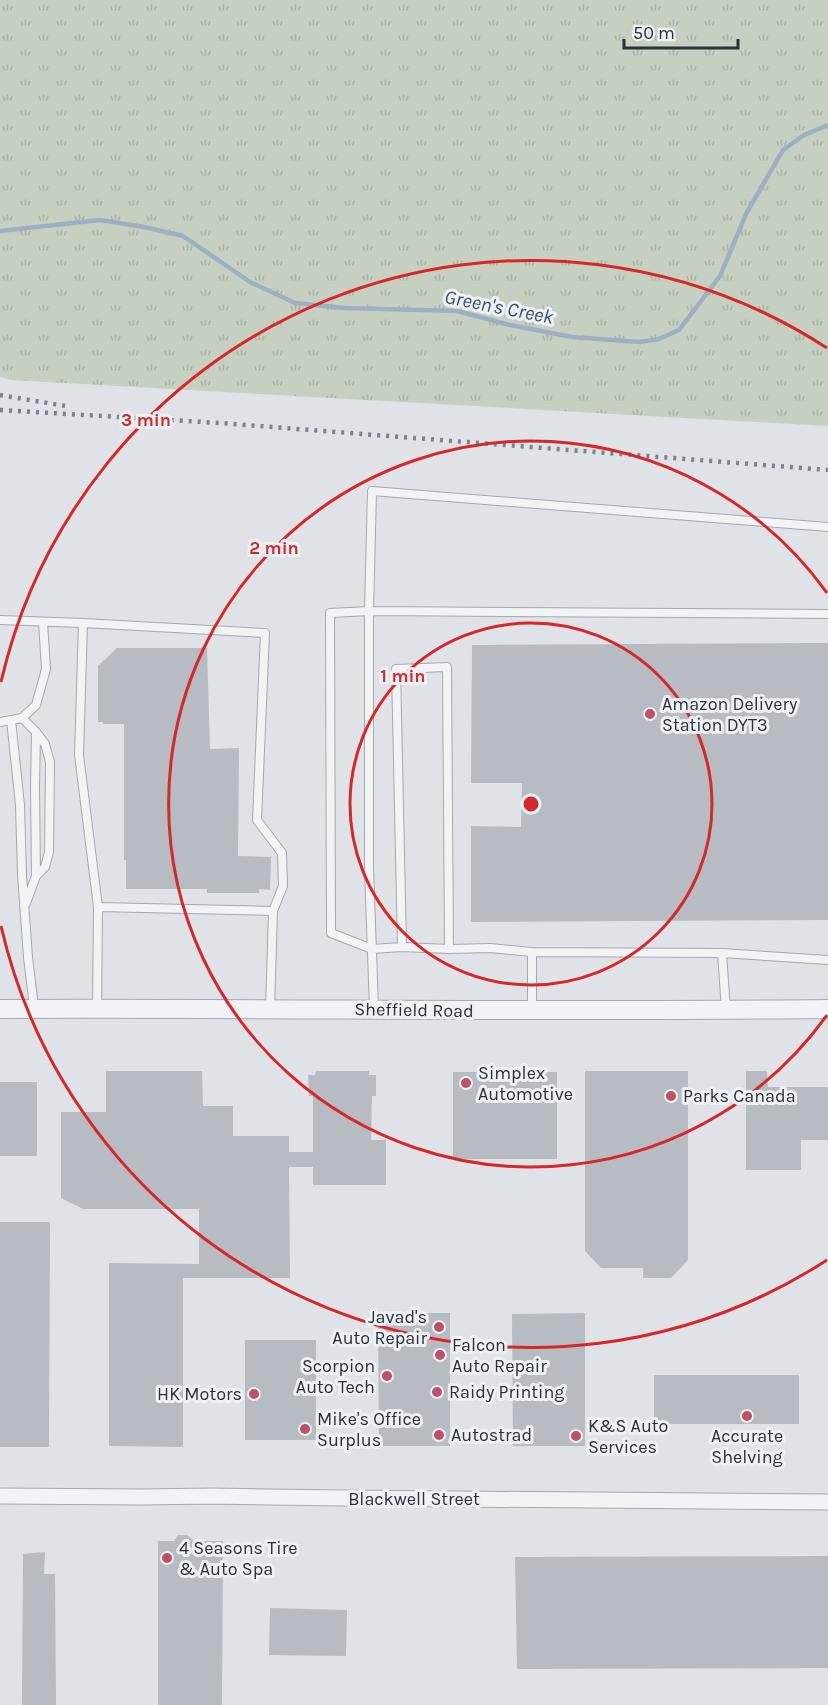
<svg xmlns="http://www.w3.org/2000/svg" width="828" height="1705" font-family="Karla,sans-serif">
<defs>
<pattern id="grass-tufts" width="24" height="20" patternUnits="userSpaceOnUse" patternTransform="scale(1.5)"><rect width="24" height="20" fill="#c5d0c1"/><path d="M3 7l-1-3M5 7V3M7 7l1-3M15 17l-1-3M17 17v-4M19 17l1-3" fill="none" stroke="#a9b3a7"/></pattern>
</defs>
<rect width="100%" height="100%" fill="#dfe2e7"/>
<path fill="url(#grass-tufts)" d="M 0,0 L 828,0 L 828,426 L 11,380 L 0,377 Z"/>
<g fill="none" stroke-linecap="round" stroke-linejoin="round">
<path stroke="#9db0c3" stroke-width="4.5" d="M 0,231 L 100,220 L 144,227 L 183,236 L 250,282 L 295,303 L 345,308 L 457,311 L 510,325 L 572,337 L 640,342 L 659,339 L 679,330 L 720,276 L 747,212 L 783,150 L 804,135 L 828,125"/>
</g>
<path fill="#b7bcc3" d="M 828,643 L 828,920 L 471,922 L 471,826 L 521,827 L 522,783 L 471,783 L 472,645 Z
M 117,648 L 207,648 L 210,749 L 239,748 L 238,856 L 271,857 L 270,890 L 259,889 L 259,893 L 207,893 L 207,889 L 126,889 L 126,860 L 124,860 L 124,724 L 103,724 L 103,722 L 98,722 L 98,666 Z
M 106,1071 L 202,1071 L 203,1106 L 233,1106 L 233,1136 L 289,1136 L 289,1152 L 313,1152 L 313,1096 L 309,1096 L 308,1075 L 315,1075 L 316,1071 L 369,1071 L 369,1075 L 376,1075 L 376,1096 L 372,1096 L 371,1140 L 386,1140 L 386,1185 L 313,1185 L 313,1167 L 289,1167 L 290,1278 L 183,1278 L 183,1447 L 109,1446 L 109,1263 L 199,1264 L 199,1209 L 83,1209 L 61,1198 L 61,1112 L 106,1112 Z
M 585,1071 L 688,1071 L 688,1260 L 671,1278 L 643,1278 L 643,1268 L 601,1268 L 585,1251 Z
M 746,1071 L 767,1071 L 768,1087 L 828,1087 L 828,1140 L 801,1140 L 801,1170 L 746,1170 Z
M 453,1072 L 557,1072 L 557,1159 L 453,1159 Z
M 0,1082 L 37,1082 L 37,1156 L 0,1156 Z
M 0,1222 L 50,1222 L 49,1447 L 0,1447 Z
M 378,1313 L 450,1313 L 450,1446 L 379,1446 Z
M 585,1313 L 585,1446 L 513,1446 L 512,1314 Z
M 245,1340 L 316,1340 L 316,1440 L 245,1440 Z
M 654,1375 L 799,1375 L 799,1424 L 654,1424 Z
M 178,1535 L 187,1535 L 194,1541 L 223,1541 L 222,1705 L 158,1705 L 158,1541 L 174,1541 Z
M 45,1552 L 44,1574 L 55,1574 L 56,1705 L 22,1705 L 23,1554 Z
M 828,1556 L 828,1668 L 517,1669 L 515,1557 Z
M 270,1608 L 347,1610 L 346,1656 L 269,1655 Z"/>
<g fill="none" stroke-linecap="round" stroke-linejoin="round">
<defs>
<path id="service" d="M 0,620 L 83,623
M 22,718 L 36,732 L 35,788 L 36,876 L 26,903
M 11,720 L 20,805 L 22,875 L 28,957 L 34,1007
M 0,722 L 22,718 L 36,705 L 46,669 L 43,622
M 36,732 L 45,744 L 50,762 L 49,852 L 45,867 L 36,876
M 98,907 L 273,911 L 270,1010
M 402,947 L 396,669 L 447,667 L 449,949
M 532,952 L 722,953 L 726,1010
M 722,953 L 828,960
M 97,1008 L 98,907 L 79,755 L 83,623 L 265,633 L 257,820 L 282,853 L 283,886 L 273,911
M 374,1009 L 369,868 L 369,611 L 372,491 L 828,527
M 532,1010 L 532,952 L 490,948 L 449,949 L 402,947 L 372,949 L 331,933 L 330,613 L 369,611 L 828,614"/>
<path id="minor" d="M 0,1496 L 143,1497 L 212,1496 L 342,1498 L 828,1502"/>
<path id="tertiary" d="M 0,1009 C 276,1008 552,1012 828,1009"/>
</defs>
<use href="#service" stroke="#a5a9b0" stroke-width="10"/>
<use href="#minor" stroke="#a5a9b0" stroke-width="17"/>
<use href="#tertiary" stroke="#a5a9b0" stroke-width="20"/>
<use href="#service" stroke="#f1f3f5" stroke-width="8"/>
<use href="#minor" stroke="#f1f3f5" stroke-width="15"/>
<use href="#tertiary" stroke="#f1f3f5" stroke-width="18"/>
<path stroke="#7a828f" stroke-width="4.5" stroke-dasharray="3 6" stroke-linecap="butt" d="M 0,395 L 66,406
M 0,410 L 220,423 L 828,470"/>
</g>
<g fill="none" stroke="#d62828" stroke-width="3">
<circle cx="531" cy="804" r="181"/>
<path d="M827 1015A363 363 0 1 1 827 593"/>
<path d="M827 1260A544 544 0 0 1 1 926M1 682A544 544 0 0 1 827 348"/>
</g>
<g fill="#c05063" stroke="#eef1f4" stroke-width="2">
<circle cx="650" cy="714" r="6"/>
<circle cx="466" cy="1083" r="6"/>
<circle cx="671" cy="1096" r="6"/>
<circle cx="439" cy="1327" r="6"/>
<circle cx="440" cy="1355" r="6"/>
<circle cx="387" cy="1376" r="6"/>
<circle cx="437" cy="1392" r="6"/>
<circle cx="254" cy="1394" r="6"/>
<circle cx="747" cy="1416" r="6"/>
<circle cx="305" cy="1429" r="6"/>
<circle cx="439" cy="1435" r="6"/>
<circle cx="576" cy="1436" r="6"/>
<circle cx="167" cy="1558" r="6"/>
</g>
<g text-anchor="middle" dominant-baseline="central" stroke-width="6" stroke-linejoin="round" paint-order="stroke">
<g font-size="18" fill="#2a313c" stroke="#eef1f4" text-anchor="start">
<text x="662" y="704">Amazon Delivery<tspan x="662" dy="21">Station DYT3</tspan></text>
<text x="478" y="1073">Simplex<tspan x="478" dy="21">Automotive</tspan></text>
<text x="683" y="1096">Parks Canada</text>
<text x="427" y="1317" text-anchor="end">Javad's<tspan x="427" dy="21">Auto Repair</tspan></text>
<text x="452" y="1345">Falcon<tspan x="452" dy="21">Auto Repair</tspan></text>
<text x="375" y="1366" text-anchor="end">Scorpion<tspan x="375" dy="21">Auto Tech</tspan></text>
<text x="449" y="1392">Raidy Printing</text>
<text x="242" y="1394" text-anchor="end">HK Motors</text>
<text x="317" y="1419">Mike's Office<tspan x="317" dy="21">Surplus</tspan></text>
<text x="588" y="1426">K&amp;S Auto<tspan x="588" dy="21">Services</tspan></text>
<text x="451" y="1435">Autostrad</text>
<text x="747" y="1436" text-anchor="middle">Accurate<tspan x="747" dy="21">Shelving</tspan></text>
<text x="179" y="1548">4 Seasons Tire<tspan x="179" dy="21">&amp; Auto Spa</tspan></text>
</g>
<g font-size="18" fill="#2a313c" stroke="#eef1f4">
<text transform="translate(414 1010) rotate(1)">Sheffield Road</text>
<text x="414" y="1499">Blackwell Street</text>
</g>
<g font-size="20" font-style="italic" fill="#38506c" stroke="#eef1f4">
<text transform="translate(499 307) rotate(11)">Green's Creek</text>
</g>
</g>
<circle cx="531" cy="804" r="9" fill="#d62828" stroke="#eef1f4" stroke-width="3"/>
<g font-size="18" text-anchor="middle" font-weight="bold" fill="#d62828" stroke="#eef1f4" stroke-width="6" stroke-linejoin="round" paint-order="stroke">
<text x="146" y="426">3 min</text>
<text x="274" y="554">2 min</text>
<text x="403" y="682">1 min</text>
</g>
<path d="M624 39v9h114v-9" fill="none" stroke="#2a313c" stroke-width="3"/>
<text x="633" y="39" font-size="18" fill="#2a313c" stroke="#eef1f4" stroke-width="4.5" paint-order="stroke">50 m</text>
</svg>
